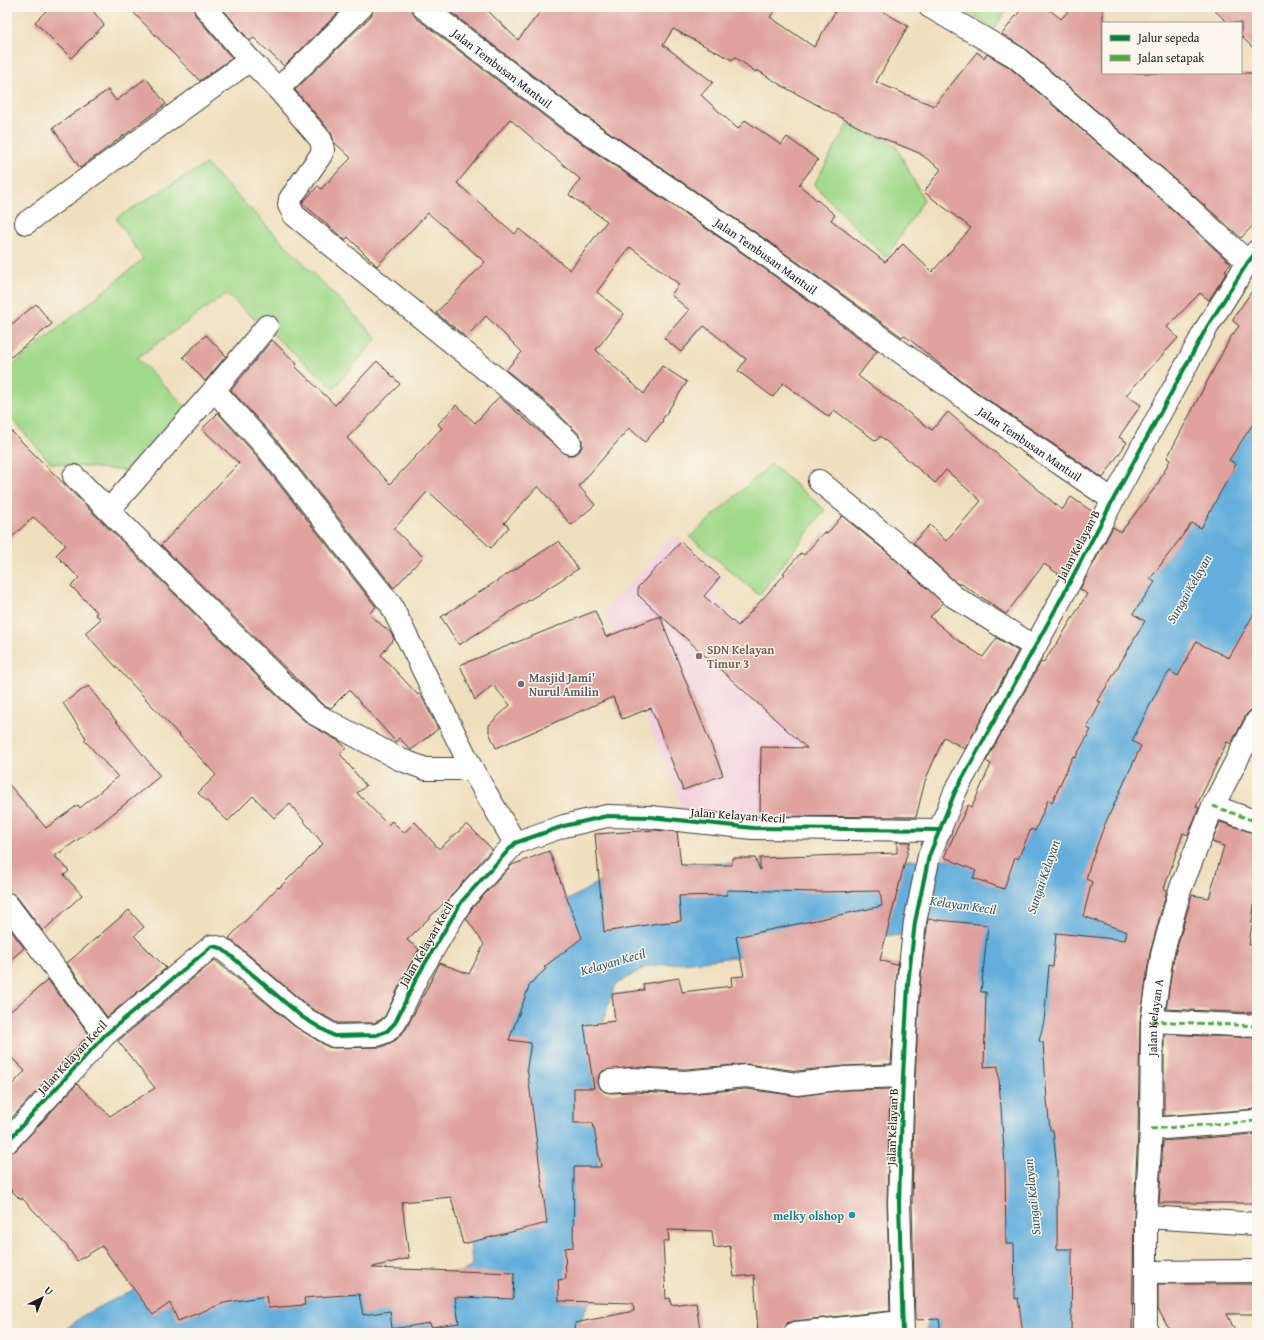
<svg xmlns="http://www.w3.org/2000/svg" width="1264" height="1340" font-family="'Gentium Book Plus',serif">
<rect width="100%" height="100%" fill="#fbf7ec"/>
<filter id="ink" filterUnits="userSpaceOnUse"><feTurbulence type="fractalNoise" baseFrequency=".025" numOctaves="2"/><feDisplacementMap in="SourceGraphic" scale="8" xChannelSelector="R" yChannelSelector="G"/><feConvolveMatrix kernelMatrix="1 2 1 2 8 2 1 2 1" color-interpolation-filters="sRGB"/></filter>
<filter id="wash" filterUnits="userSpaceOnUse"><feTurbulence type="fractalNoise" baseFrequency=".012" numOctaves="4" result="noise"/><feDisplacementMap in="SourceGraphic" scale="16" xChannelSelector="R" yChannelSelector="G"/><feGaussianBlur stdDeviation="0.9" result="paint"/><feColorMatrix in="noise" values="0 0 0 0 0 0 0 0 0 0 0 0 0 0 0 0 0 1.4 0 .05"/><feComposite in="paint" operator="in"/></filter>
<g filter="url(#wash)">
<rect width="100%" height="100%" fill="#efdfbe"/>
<path fill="#f3cfdf" d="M 674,535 L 724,579 L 713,597 L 825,701 L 810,823 L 685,813 L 604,611 Z"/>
<path fill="#a1d98a" stroke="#5e7a53" d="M 959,7 L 1009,7 L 994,29 Z
M 848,124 L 896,146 L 924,200 L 886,258 L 814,185 Z
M 206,164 L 377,338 L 334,388 L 226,294 L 137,358 L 188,409 L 135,472 L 51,463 L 7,413 L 7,370 L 143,259 L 116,218 Z
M 771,464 L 825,510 L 759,595 L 690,537 Z"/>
<path fill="#64aedc" stroke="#40657c" d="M 1257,322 L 1257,692 L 1212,769 L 1142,922 L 1127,1333 L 927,1333 L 939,942 L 934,937 L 880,935 L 853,942 L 711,960 L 647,966 L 615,985 L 604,1018 L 597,1107 L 599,1246 L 593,1295 L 579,1323 L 562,1333 L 61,1333 L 84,1315 L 185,1263 L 440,1285 L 472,1266 L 470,1235 L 471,1066 L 561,904 L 615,873 L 688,864 L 964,859 Z"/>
<g id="blocks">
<path fill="#dfa29e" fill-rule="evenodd" d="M 50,7 L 90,7 L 104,25 L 71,58 L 35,22 Z
M 128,7 L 193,7 L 195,15 L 232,58 L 200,81 Z
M 221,7 L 344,7 L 284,66 L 254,38 L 250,41 Z
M 374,7 L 411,7 L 415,17 L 565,132 L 751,259 L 877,351 L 858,376 L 932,430 L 948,412 L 1062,510 L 1071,497 L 1093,512 L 1060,575 L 1044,564 L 1006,614 L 960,583 L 959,585 L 913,543 L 930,525 L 946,541 L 981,501 L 946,470 L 935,483 L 880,436 L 876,441 L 834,410 L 829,417 L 783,383 L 773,397 L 738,371 L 746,359 L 704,326 L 681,352 L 664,338 L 689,310 L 671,295 L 679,284 L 630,247 L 597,292 L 624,314 L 596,350 L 644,394 L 662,366 L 687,382 L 662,420 L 663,421 L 645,442 L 629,428 L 579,486 L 595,505 L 571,525 L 538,486 L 504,523 L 509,527 L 491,548 L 428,491 L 394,529 L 423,557 L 394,588 L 276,439 L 231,390 L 272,340 L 297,364 L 295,366 L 335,405 L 377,361 L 400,384 L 347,438 L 390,484 L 442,428 L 438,424 L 456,405 L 475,423 L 499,397 L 567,455 L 573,455 L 579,452 L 582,446 L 582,440 L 579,434 L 546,402 L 506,370 L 522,352 L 486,316 L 466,337 L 436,313 L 485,262 L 428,213 L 377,266 L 348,237 L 345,240 L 302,203 L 318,186 L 321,189 L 351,158 L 334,142 L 331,132 L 295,90 L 371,16 ZM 510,119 L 580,179 L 569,195 L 607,221 L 570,270 L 519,229 L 515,234 L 457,183 Z
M 444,7 L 484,7 L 518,40 L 544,7 L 777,7 L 770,17 L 814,47 L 838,7 L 875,7 L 908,26 L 876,82 L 934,106 L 977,52 L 984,58 L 987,54 L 1009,67 L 1149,188 L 1231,264 L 1225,270 L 1227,272 L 1209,300 L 1200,293 L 1167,327 L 1178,338 L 1126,395 L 1141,405 L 1119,437 L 1127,442 L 1103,478 L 981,395 L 947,370 L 904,335 L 902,337 L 765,239 L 580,112 ZM 673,29 L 732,60 L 735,57 L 756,72 L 757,70 L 784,87 L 868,132 L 919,153 L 941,169 L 924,192 L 971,228 L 932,272 L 903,244 L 885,262 L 831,220 L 835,215 L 799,185 L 818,160 L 787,137 L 781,145 L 745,120 L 738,129 L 701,95 L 713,82 L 663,45 Z
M 1023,7 L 1046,7 L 1061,19 L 1072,7 L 1103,7 L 1103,73 L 1257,73 L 1257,221 L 1241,238 L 1165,170 L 1024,48 L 1002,34 Z
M 1211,7 L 1257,7 L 1257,52 L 1241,36 L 1241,23 L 1228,23 Z
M 146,78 L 166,104 L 80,168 L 53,128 L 108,90 L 116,101 Z
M 1257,284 L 1257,418 L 1229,460 L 1236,464 L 1201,528 L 1192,523 L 1150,579 L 1155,582 L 1133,614 L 1145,621 L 1098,701 L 1101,702 L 1087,728 L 1091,730 L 1075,758 L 1073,756 L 1052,802 L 1048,800 L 1035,831 L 1031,829 L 1018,859 L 1015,857 L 1004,889 L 973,878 L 976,871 L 944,857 L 968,805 L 972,807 L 991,764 L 986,761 L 1041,662 L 1043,663 L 1059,640 L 1087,594 L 1080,589 L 1113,527 L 1121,532 L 1157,485 L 1170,460 L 1167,458 L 1230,338 L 1239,326 L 1232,320 Z
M 36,304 L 52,324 L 7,360 L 7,328 Z
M 206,335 L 226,356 L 205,381 L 183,357 Z
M 218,413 L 256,455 L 376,607 L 369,614 L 391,633 L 394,639 L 381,655 L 418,695 L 420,693 L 438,729 L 411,750 L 399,738 L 396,742 L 349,690 L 331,708 L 322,704 L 161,545 L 239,463 L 202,429 Z
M 7,427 L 278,697 L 307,723 L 339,741 L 346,748 L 340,754 L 366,786 L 357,793 L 388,825 L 392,821 L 404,833 L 415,822 L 439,849 L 467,824 L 492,849 L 453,893 L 447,902 L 446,901 L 407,940 L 419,949 L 406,972 L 385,1016 L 380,1020 L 374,1023 L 337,1023 L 309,1007 L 229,938 L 278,887 L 279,888 L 323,844 L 290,804 L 274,818 L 253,796 L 228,821 L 198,793 L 216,775 L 85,633 L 101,619 L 95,614 L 97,612 L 71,586 L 79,578 L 56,555 L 66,545 L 33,517 L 7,542 Z
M 842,516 L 888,553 L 943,603 L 930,617 L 956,639 L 983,657 L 997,638 L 1018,651 L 965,749 L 944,737 L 925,781 L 916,817 L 760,816 L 761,747 L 807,748 L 638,595 L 638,587 L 681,542 L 720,577 L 704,596 L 738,626 L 785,574 L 783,573 L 801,553 L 804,555 L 824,532 L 827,534 Z
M 559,541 L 578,569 L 459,645 L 441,617 Z
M 1257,608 L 1257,709 L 1251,710 L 1246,715 L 1231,744 L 1227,742 L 1196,807 L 1199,808 L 1188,835 L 1183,833 L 1164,889 L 1167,890 L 1150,953 L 1140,1021 L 1138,1129 L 1134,1216 L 1132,1333 L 1071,1333 L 1072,1249 L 1057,1249 L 1057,1170 L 1053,1130 L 1050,1130 L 1047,1100 L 1043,1042 L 1039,1041 L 1044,1021 L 1049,966 L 1053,967 L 1056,933 L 1125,940 L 1127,932 L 1083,916 L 1092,882 L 1086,879 L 1090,865 L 1104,826 L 1141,746 L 1132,741 L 1161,683 L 1170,671 L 1178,676 L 1196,642 L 1229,658 Z
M 595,611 L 606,637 L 660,616 L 723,775 L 683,790 L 651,708 L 622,719 L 613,697 L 496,748 L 489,732 L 489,725 L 510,705 L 493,685 L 475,700 L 460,665 Z
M 88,686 L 160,776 L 100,824 L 55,856 L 69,871 L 64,875 L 82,895 L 43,931 L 17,897 L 7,892 L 7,782 L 46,828 L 78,805 L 80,808 L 118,777 L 84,740 L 86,738 L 63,703 Z
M 1220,822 L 1257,834 L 1257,884 L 1249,945 L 1257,946 L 1257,1013 L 1166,1009 L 1174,958 L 1192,895 L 1209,898 L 1224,846 L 1212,842 Z
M 655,830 L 677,832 L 681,865 L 732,865 L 732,858 L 755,858 L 760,870 L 760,858 L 897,853 L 897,842 L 910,842 L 880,960 L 896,965 L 898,960 L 891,1064 L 844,1066 L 797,1071 L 748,1064 L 685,1069 L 632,1067 L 603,1071 L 599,1075 L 598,1082 L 600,1088 L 605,1092 L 611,1093 L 633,1092 L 686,1094 L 746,1089 L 798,1096 L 846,1090 L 890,1089 L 887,1203 L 890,1311 L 794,1321 L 787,1323 L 783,1333 L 758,1333 L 754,1275 L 734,1277 L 730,1246 L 714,1248 L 712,1231 L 668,1230 L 669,1241 L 663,1241 L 666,1299 L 670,1298 L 671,1305 L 696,1302 L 700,1330 L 673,1333 L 576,1333 L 575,1323 L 634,1311 L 633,1303 L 559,1301 L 558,1280 L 566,1279 L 565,1248 L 573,1247 L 574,1167 L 601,1167 L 593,1123 L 574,1123 L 574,1088 L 594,1088 L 584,1025 L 615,1021 L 612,994 L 644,990 L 643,984 L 679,978 L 682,992 L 732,986 L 731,977 L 744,976 L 736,937 L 882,906 L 880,891 L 818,892 L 727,890 L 727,895 L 679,896 L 681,921 L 659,923 L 604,932 L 595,834 Z
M 549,851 L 582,938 L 544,967 L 546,969 L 530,984 L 509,1040 L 531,1043 L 527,1067 L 547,1223 L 463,1244 L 451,1197 L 402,1202 L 409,1258 L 373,1267 L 373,1268 L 514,1273 L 513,1299 L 455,1297 L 459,1323 L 431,1327 L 430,1323 L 392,1329 L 390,1311 L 363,1315 L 359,1294 L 304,1298 L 305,1305 L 268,1308 L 266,1296 L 224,1303 L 178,1321 L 170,1303 L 153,1315 L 102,1246 L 77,1261 L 67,1246 L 22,1198 L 21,1200 L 7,1186 L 7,1154 L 16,1150 L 77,1084 L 110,1116 L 155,1088 L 118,1041 L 215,960 L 294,1026 L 328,1047 L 334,1048 L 382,1047 L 396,1040 L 406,1029 L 440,963 L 469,974 L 484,944 L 466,918 L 472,908 L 512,865 Z
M 129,910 L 144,927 L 134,936 L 166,968 L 107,1017 L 67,963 Z
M 928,919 L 988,925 L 981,992 L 986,992 L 984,1067 L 998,1066 L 1005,1165 L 1006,1244 L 1014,1244 L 1015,1299 L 1018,1298 L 1023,1333 L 941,1333 L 939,1319 L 915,1320 L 912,1203 L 915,1077 L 920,985 Z
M 7,925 L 24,948 L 7,963 Z
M 48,980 L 89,1034 L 7,1123 L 7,1090 L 25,1071 L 7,1053 L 7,1014 Z
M 1164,1034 L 1257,1038 L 1257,1109 L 1164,1116 Z
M 1257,1134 L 1257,1203 L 1159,1203 L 1163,1141 Z
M 1158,1284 L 1257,1284 L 1257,1314 L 1227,1314 L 1236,1333 L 1171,1333 L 1158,1309 Z"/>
</g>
</g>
<g filter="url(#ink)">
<use href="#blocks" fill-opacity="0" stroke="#3c3934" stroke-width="1"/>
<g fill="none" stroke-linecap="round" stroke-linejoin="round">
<defs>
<g id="minor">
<path d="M 205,7 L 250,60 L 278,89"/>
<path d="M 362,7 L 278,89 L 321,140 L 323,150 L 321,155 L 290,199 L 289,205 L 294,215 L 537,411 L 570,443"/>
<path id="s1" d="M 423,7 L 573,122 L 758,249 L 974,405 L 1113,500"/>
<path d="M 930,7 L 1016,57 L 1157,179 L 1248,262"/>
<path d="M 26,223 L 250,60"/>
<path d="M 214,390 L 266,447 L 391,605 L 472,769 L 515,843"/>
<path d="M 74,476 L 287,688 L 315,714 L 399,759 L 426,769 L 472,769"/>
<path d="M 819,481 L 896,544 L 953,596 L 1035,647"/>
<path d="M 109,510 L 214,390 L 267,326"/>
<path d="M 1213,806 L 1257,822"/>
<path d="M 7,904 L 105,1035"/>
<path d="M 1152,1021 L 1257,1026"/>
<path d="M 610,1081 L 633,1079 L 685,1082 L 746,1076 L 797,1084 L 845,1078 L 903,1076"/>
<path d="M 1151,1129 L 1257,1121"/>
<path d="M 7,1142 L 105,1035 L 212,946 L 221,948 L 231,956 L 302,1017 L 334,1036 L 377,1035 L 387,1031 L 395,1023 L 417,977 L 462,901 L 515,843 L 564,826 L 607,816 L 650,817 L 753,828 L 940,830"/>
<path d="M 1146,1217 L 1257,1224"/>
<path d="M 1146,1272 L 1257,1271"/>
<path d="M 795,1333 L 902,1322"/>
<path d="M 903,1333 L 899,1203 L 903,1076 L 908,984 L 915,922 L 929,856 L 955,792 L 1054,612 L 1113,500 L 1207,327 L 1248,262 L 1257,251"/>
<path id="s2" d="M 1146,1333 L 1146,1217 L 1151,1129 L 1152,1021 L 1162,955 L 1180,890 L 1213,806 L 1257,721"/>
</g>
</defs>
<use href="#minor" stroke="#3c3934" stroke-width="24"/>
<use href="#minor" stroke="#fff" stroke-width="22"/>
<path stroke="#52a943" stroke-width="3" stroke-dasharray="6 3" stroke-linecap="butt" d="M 1213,806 L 1257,822
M 1152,1021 L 1257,1026
M 1151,1129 L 1257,1121"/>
<defs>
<path id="cycleway" d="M 7,1142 L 105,1035 L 212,946 L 221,948 L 231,956 L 302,1017 L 334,1036 L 377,1035 L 387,1031 L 395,1023 L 417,977 L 462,901 L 515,843 L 564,826 L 607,816 L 650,817 L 753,828 L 940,830
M 903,1333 L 899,1203 L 903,1076 L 908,984 L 915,922 L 929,856 L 955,792 L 1054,612 L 1113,500 L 1207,327 L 1248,262 L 1257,251"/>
</defs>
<use href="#cycleway" stroke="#fbf7ec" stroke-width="6"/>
<use href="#cycleway" stroke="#00873e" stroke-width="4"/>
</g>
</g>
<circle fill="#8d6e63" stroke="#fbf7ec" stroke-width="1.5" cx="699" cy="656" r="4"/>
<circle fill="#6b7280" stroke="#fbf7ec" stroke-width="1.5" cx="521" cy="684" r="4"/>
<circle fill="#0f9aa8" stroke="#fbf7ec" stroke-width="1.5" cx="852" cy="1215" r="4"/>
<g text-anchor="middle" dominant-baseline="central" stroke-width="3" stroke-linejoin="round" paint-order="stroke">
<g font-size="12" fill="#1c1c1c" stroke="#fbf7ec">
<text stroke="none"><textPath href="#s1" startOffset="100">Jalan Tembusan Mantuil</textPath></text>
<text stroke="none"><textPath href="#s1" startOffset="424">Jalan Tembusan Mantuil</textPath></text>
<text stroke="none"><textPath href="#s1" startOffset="748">Jalan Tembusan Mantuil</textPath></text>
<text transform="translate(1078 545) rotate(-62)">Jalan Kelayan B</text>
<text transform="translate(738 815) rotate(4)">Jalan Kelayan Kecil</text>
<text transform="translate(426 944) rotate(-60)">Jalan Kelayan Kecil</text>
<text stroke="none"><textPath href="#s2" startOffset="316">Jalan Kelayan A</textPath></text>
<text transform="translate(72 1057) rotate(-47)">Jalan Kelayan Kecil</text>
<text transform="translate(892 1127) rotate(-88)">Jalan Kelayan B</text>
</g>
<g font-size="12" font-weight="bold" fill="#785e54" stroke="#fbf7ec" text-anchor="start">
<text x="707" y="649">SDN Kelayan<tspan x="707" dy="14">Timur 3</tspan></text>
</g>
<g font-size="12" font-weight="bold" fill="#5b616d" stroke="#fbf7ec" text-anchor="start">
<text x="529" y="677">Masjid Jami'<tspan x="529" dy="14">Nurul Amilin</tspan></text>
</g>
<g font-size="12" font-weight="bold" fill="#0d838f" stroke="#fbf7ec" text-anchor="end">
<text x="844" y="1215">melky olshop</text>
</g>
<g font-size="13" font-style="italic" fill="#395669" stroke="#fbf7ec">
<text transform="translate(1189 589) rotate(-60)">Sungai Kelayan</text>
<text transform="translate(1043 877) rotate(-71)">Sungai Kelayan</text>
<text transform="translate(963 905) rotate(8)">Kelayan Kecil</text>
<text transform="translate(613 962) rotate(-16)">Kelayan Kecil</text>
<text transform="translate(1032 1197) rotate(-96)">Sungai Kelayan</text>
</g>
</g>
<rect width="1264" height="1340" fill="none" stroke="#fbf7ec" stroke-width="24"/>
<rect x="1102" y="22" width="140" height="52" fill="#fbf7ec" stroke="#a29f99"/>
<rect x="1110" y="35" width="20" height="6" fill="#00873e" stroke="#a29f99"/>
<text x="1138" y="42" font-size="12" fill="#1c1c1c">Jalur sepeda</text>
<rect x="1110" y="55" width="20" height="6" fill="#52a943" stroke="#a29f99"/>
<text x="1138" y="62" font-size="12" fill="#1c1c1c">Jalan setapak</text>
<g transform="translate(42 1298) rotate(43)" stroke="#fbf7ec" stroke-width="3" paint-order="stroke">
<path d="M0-3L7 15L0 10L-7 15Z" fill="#1c1c1c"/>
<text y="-6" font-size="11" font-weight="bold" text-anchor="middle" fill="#1c1c1c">U</text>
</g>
</svg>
